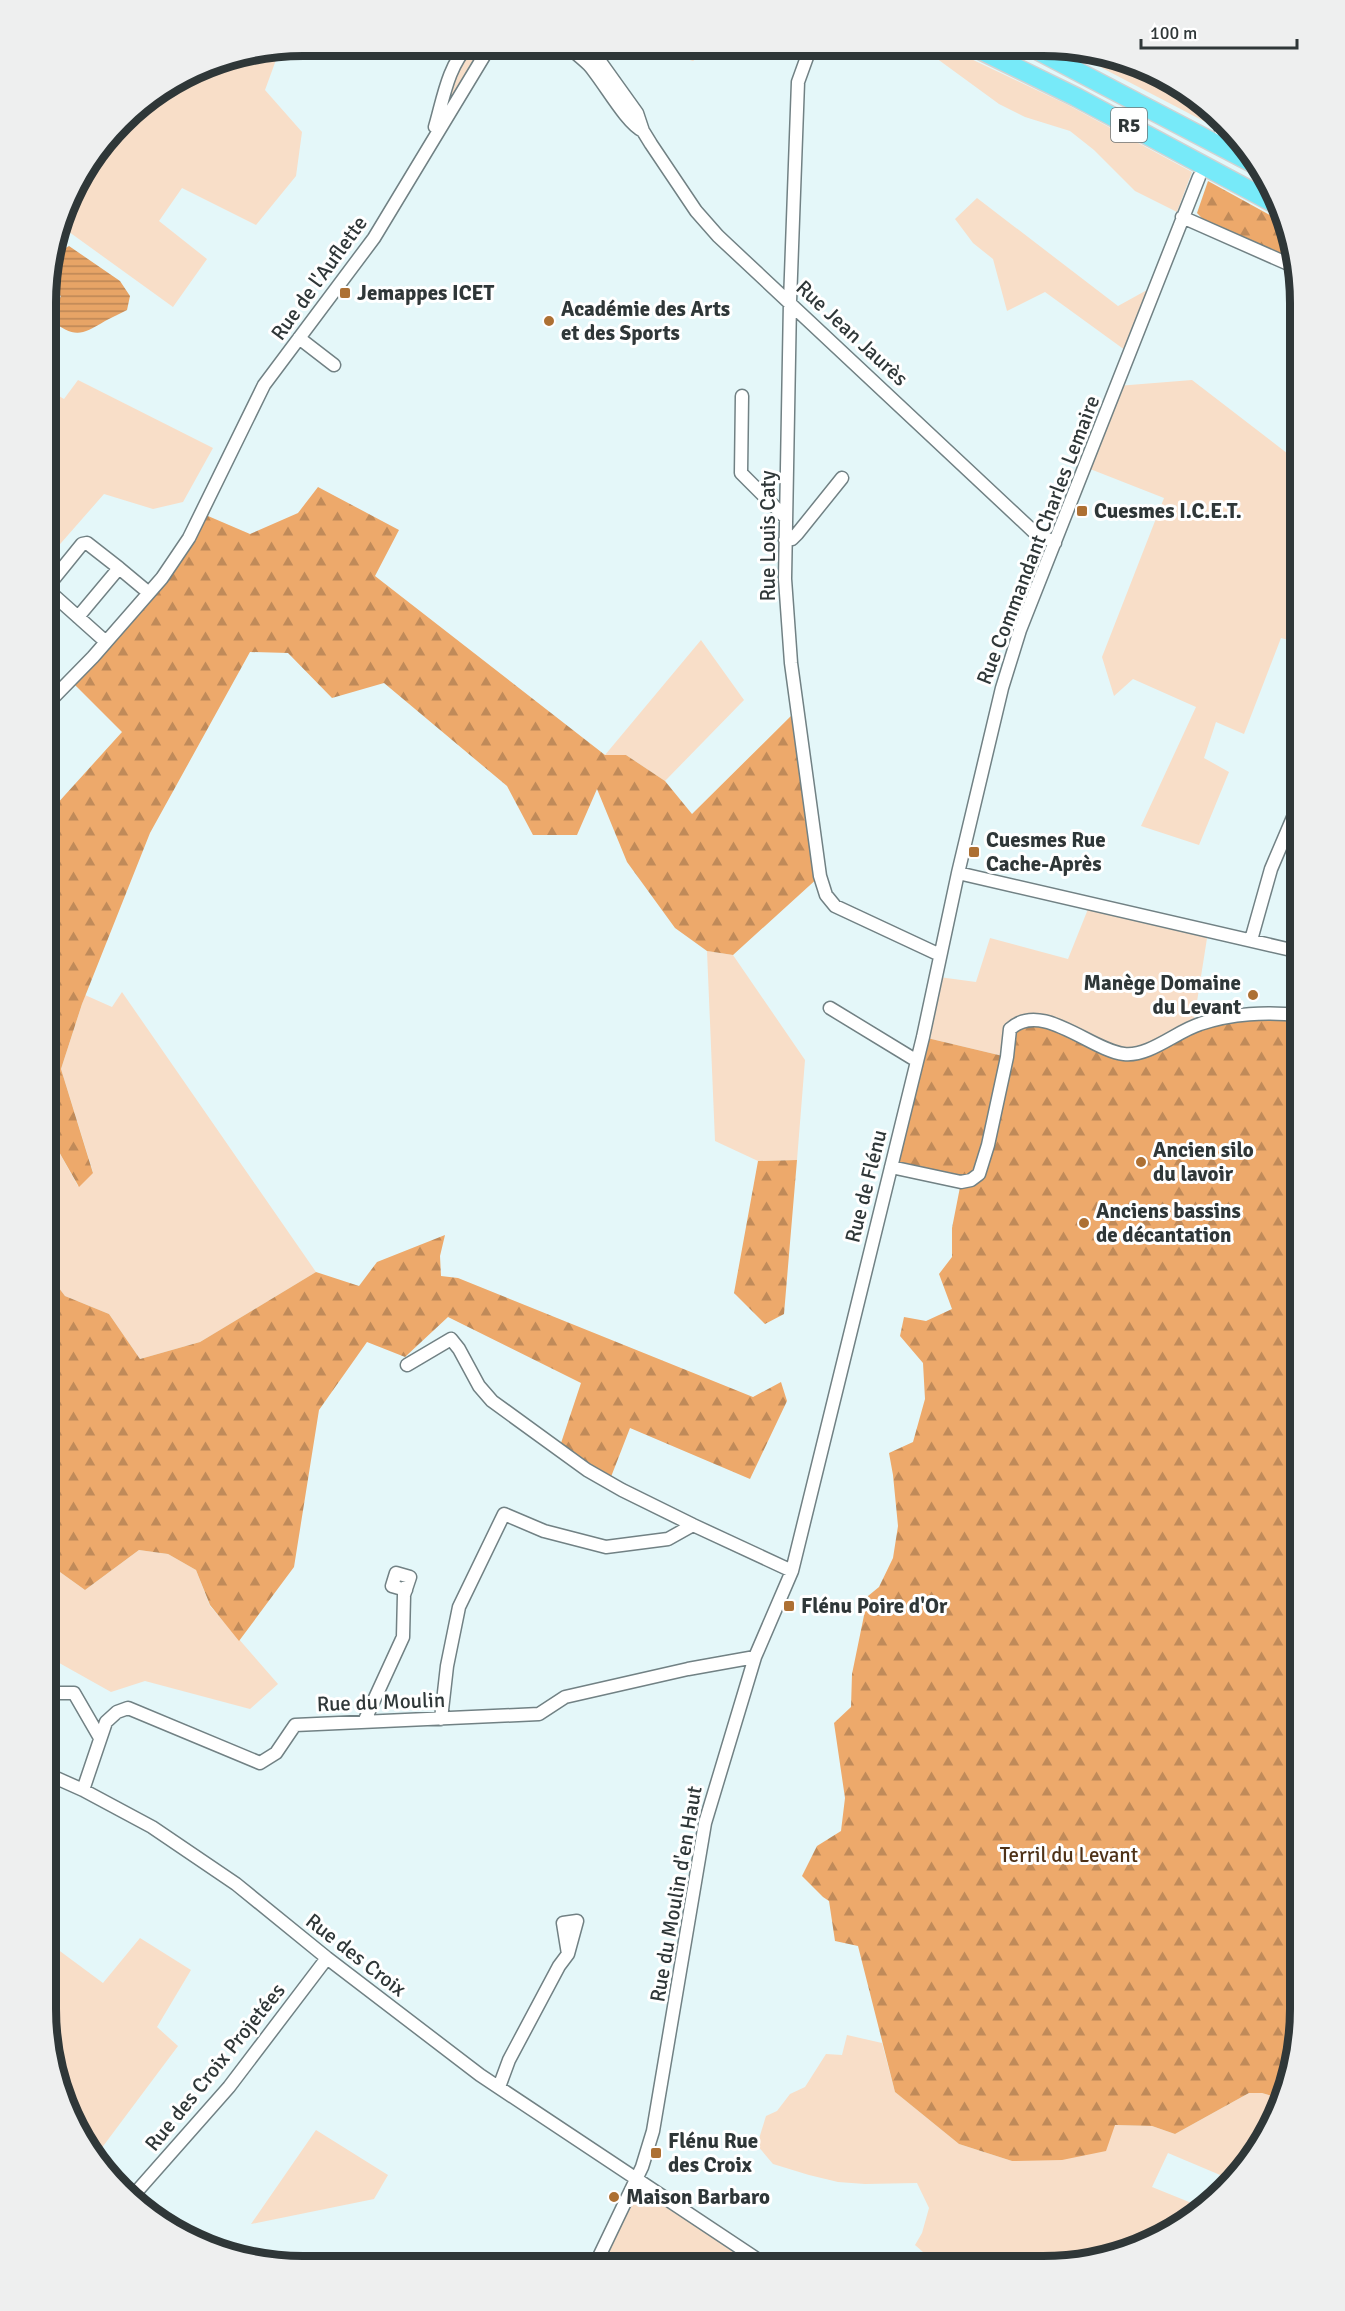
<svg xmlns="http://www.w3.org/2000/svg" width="1345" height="2311" font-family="Signika,sans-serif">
<defs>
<pattern id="forest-firs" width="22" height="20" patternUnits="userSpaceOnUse" patternTransform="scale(1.5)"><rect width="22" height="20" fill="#eda96b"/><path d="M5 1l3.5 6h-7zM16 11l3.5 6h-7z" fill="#c08a59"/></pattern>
<pattern id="water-rules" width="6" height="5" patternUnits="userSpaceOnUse" patternTransform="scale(1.5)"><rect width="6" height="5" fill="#e7a466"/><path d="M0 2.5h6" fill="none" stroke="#bc8655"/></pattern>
</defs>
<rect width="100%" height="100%" fill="#e4f7f9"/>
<path fill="#f8dec8" d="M 475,46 L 486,46 L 444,110 C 452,88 457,62 475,46 Z
M 671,46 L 712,46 L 693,61 L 680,57 Z
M 921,47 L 946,47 L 1068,105 L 1192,172 L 1177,212 L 1135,191 L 1094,150 L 1070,131 L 1025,117 L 999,104 Z
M 1062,47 C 1105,47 1164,72 1199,98 C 1206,103 1213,111 1219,118 L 1215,127 Z
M 280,49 L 265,90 L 302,132 L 296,176 L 256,225 L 182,188 L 159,221 L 207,259 L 173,307 L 65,229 L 54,246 L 72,188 L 132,109 L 204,64 Z
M 977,198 L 1118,306 L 1156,285 L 1129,353 L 1045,292 L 1007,311 L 993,259 L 973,243 L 955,219 Z
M 78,380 L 213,448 L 183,502 L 153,509 L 104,494 L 47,559 L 47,389 L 64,399 Z
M 1192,380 L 1292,457 L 1300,437 L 1300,643 L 1281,638 L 1244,734 L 1216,722 L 1204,758 L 1229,772 L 1199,845 L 1141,826 L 1196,707 L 1133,679 L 1114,696 L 1102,657 L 1164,498 L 1085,467 L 1117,386 Z
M 701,640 L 744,700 L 665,781 L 626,755 L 605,755 Z
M 1090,904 L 1208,932 L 1193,1027 L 1148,1049 L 1007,1057 L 923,1037 L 939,977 L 976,982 L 990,938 L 1068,959 Z
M 707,951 L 733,955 L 805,1060 L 797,1160 L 758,1161 L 715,1141 Z
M 122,992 L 316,1272 L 200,1342 L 140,1359 L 109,1314 L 65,1296 L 46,1271 L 46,1129 L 78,1186 L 93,1172 L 61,1069 L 85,995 L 112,1007 Z
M 139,1550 L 168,1554 L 196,1570 L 210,1606 L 278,1684 L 250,1709 L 145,1681 L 111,1692 L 45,1655 L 46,1562 L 85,1590 Z
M 140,1938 L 191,1970 L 157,2027 L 178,2046 L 95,2157 L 64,2107 L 45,2009 L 45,1940 L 103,1983 Z
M 847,2035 L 882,2043 L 895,2092 L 959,2144 L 1012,2161 L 1115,2125 L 1152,2126 L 1175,2134 L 1249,2093 L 1262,2093 L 1282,2099 L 1281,2107 L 1247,2165 L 1232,2180 L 1168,2153 L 1152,2187 L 1204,2208 L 1199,2213 L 1141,2247 L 1043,2266 L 965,2266 L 964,2257 L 951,2256 L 940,2263 L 931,2259 L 915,2245 L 922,2233 L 929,2208 L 917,2183 L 865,2184 L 838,2182 L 809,2175 L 773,2164 L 757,2145 L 766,2116 L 777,2111 L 790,2094 L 805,2087 L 826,2054 L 842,2055 Z
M 316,2130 L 388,2175 L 374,2199 L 251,2224 Z
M 636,2179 L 768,2265 L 595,2265 Z"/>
<path fill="url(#forest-firs)" d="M 1208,181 L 1284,223 L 1293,266 L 1212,229 L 1197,213 Z
M 318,487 L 399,530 L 375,576 L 605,755 L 626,755 L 665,781 L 692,814 L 797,710 L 820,876 L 733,955 L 707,951 L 675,928 L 627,862 L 597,789 L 577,835 L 533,835 L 507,786 L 384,683 L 332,698 L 288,653 L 250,652 L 150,833 L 82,1004 L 61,1069 L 93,1173 L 79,1187 L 46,1129 L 46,816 L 122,732 L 70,680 L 162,578 L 201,513 L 250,534 L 298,513 Z
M 1300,1015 L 1299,2026 L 1282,2099 L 1262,2093 L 1249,2093 L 1175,2134 L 1152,2126 L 1115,2125 L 1106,2151 L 1062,2160 L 1012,2161 L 959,2144 L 895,2092 L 858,1946 L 835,1941 L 829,1901 L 823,1897 L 802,1876 L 817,1846 L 841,1831 L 845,1798 L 834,1723 L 851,1707 L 852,1674 L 868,1596 L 879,1587 L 893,1558 L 898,1526 L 893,1475 L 889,1453 L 913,1442 L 925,1399 L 923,1363 L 900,1336 L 904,1317 L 926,1321 L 952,1309 L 939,1274 L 952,1257 L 952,1228 L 961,1182 L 891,1167 L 923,1037 L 1007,1057 L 1010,1029 L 1032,1020 L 1125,1054 L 1199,1024 Z
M 797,1160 L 784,1314 L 765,1324 L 734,1293 L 758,1161 Z
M 445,1235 L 440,1256 L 441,1276 L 458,1278 L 753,1397 L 781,1382 L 787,1401 L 750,1479 L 630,1428 L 609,1482 L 559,1449 L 581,1383 L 448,1317 L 405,1357 L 367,1342 L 319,1410 L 294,1567 L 239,1641 L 210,1605 L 196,1570 L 168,1554 L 139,1550 L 85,1590 L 46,1562 L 46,1271 L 65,1296 L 109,1314 L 140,1359 L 200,1342 L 316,1272 L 359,1286 L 377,1262 Z"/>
<path fill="url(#water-rules)" d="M 69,246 L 120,281 L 130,296 L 127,310 C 120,314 112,317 105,321 C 80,336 75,338 49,319 L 61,296 L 47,286 C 47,267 53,255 69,246 Z"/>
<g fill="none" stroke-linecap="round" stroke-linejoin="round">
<defs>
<path id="minor" d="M 449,45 L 463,51
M 567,46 C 574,52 582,58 589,65 C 604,82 626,123 643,131
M 589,46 L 637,113 L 643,131 L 651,144 L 696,211 L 718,236 L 1033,531 L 1055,543
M 811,46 L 798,82 L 790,302 L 785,579 L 791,663 L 820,876 L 826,895 L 835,906 L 940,955
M 435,127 C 443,100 448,65 469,45
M 1221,131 L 1225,124
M 1182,217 L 1293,266
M 299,338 L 334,365
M 742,396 L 741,473 L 785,517
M 785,540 L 792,539 L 797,534 L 842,478
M 78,617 L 119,568 L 149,593
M 106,642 L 49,591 L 48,586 L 82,544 L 87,543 L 119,568
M 47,704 L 93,657 L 162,578 L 189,538 L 264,385 L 374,238 L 490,46
M 958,873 L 1300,952
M 1251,940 L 1271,869 L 1300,801
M 830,1008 L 917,1061
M 891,1167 L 961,1182 L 971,1180 L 979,1174 L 988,1145 L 1007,1057 L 1010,1029 C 1042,1000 1090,1050 1124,1054 C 1149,1057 1177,1031 1200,1024 C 1233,1013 1265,1012 1300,1015
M 407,1365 L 451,1339 L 459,1349 L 479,1386 L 492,1401 L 587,1470 L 622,1490 L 693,1525 L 792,1571
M 45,1689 L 58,1693 L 74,1693 L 100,1738
M 441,1719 L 447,1666 L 459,1607 L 504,1514 L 544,1531 L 606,1547 L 668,1539 L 693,1525
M 364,1722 L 403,1637 L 404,1595 L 410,1577 L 396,1573 L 392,1586 L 406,1590
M 45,1773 L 83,1790 L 152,1827 L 236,1884 L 327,1958 L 480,2075 L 766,2265
M 83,1790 L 106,1722 L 117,1712 L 128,1708 L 260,1763 L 276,1753 L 295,1725 L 539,1714 L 565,1697 L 688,1669 L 755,1657
M 499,2087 L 509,2060 L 559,1966 L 568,1954 L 577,1921 L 563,1923 L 568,1954
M 131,2198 L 229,2087 L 327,1958
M 595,2265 L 642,2167 L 653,2131 L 705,1823 L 755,1657 L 792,1571 L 923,1037 L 958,873 L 1002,688 L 1020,630 L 1199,177"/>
<path id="highway" d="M 974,47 L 1076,97 L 1281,207
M 1031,47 L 1258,166"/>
</defs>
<use href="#minor" stroke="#718184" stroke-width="15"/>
<use href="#highway" stroke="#d1d3d3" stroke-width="21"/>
<use href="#minor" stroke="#fff" stroke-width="12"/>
<use href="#highway" stroke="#77eaf9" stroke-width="18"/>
</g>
<g fill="#ad7033" stroke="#fff" stroke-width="2">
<rect x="339" y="287" width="12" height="12" rx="3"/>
<circle cx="549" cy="321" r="6"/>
<rect x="1076" y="505" width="12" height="12" rx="3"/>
<rect x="968" y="846" width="12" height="12" rx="3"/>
<circle cx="1253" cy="995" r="6"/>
<circle cx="1141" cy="1162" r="6"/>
<circle cx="1084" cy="1223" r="6"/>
<rect x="783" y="1600" width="12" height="12" rx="3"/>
<rect x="650" y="2147" width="12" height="12" rx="3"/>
<circle cx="614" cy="2197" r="6"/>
</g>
<g text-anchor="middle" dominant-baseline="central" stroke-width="6" stroke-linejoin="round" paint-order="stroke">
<rect fill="#fff" stroke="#6d7374" stroke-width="1.5" x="1111" y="108" width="36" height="34" rx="4.5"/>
<g font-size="20" font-weight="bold" fill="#2f3738">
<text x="1129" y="125">R5</text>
</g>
<g font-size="21" fill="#2f3738" stroke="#fff">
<text transform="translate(319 278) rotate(-54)">Rue de l'Auflette</text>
<text transform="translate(852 333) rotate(43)">Rue Jean Jaurès</text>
<text transform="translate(768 536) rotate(-90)">Rue Louis Caty</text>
<text transform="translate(1038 540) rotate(-69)">Rue Commandant Charles Lemaire</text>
<text transform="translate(866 1186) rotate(-76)">Rue de Flénu</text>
<text transform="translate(381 1702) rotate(-2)">Rue du Moulin</text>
<text transform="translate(676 1894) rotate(-80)">Rue du Moulin d'en Haut</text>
<text transform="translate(356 1955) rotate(38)">Rue des Croix</text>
<text transform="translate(215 2067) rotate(-51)">Rue des Croix Projetées</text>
</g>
<g font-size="21" font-weight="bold" fill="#2f3738" stroke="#fff" text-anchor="start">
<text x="357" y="293">Jemappes ICET</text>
<text x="561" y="309">Académie des Arts<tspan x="561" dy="24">et des Sports</tspan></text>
<text x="1094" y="511">Cuesmes I.C.E.T.</text>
<text x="986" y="840">Cuesmes Rue<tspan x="986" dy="24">Cache-Après</tspan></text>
<text x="1241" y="983" text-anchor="end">Manège Domaine<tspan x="1241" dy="24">du Levant</tspan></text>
<text x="1153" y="1150">Ancien silo<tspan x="1153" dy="24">du lavoir</tspan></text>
<text x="1096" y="1211">Anciens bassins<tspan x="1096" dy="24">de décantation</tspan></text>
<text x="801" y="1606">Flénu Poire d'Or</text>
<text x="668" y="2141">Flénu Rue<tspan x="668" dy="24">des Croix</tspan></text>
<text x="626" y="2197">Maison Barbaro</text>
</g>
<g font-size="21" fill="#4e3218" stroke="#fff">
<text x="1069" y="1855">Terril du Levant</text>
</g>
</g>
<path d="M0 0H1345V2311H0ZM303 56H1043A247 247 0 0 1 1290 303V2009A247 247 0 0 1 1043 2256H303A247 247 0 0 1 56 2009V303A247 247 0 0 1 303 56Z" fill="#eeefef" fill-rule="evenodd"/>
<path fill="none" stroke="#2f3738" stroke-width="8" d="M303 56H1043A247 247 0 0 1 1290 303V2009A247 247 0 0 1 1043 2256H303A247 247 0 0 1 56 2009V303A247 247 0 0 1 303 56Z"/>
<path d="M1141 39v9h156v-9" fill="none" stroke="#2f3738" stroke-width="3"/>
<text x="1150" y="39" font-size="18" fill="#2f3738" stroke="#ffffff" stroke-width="4.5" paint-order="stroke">100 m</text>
</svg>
